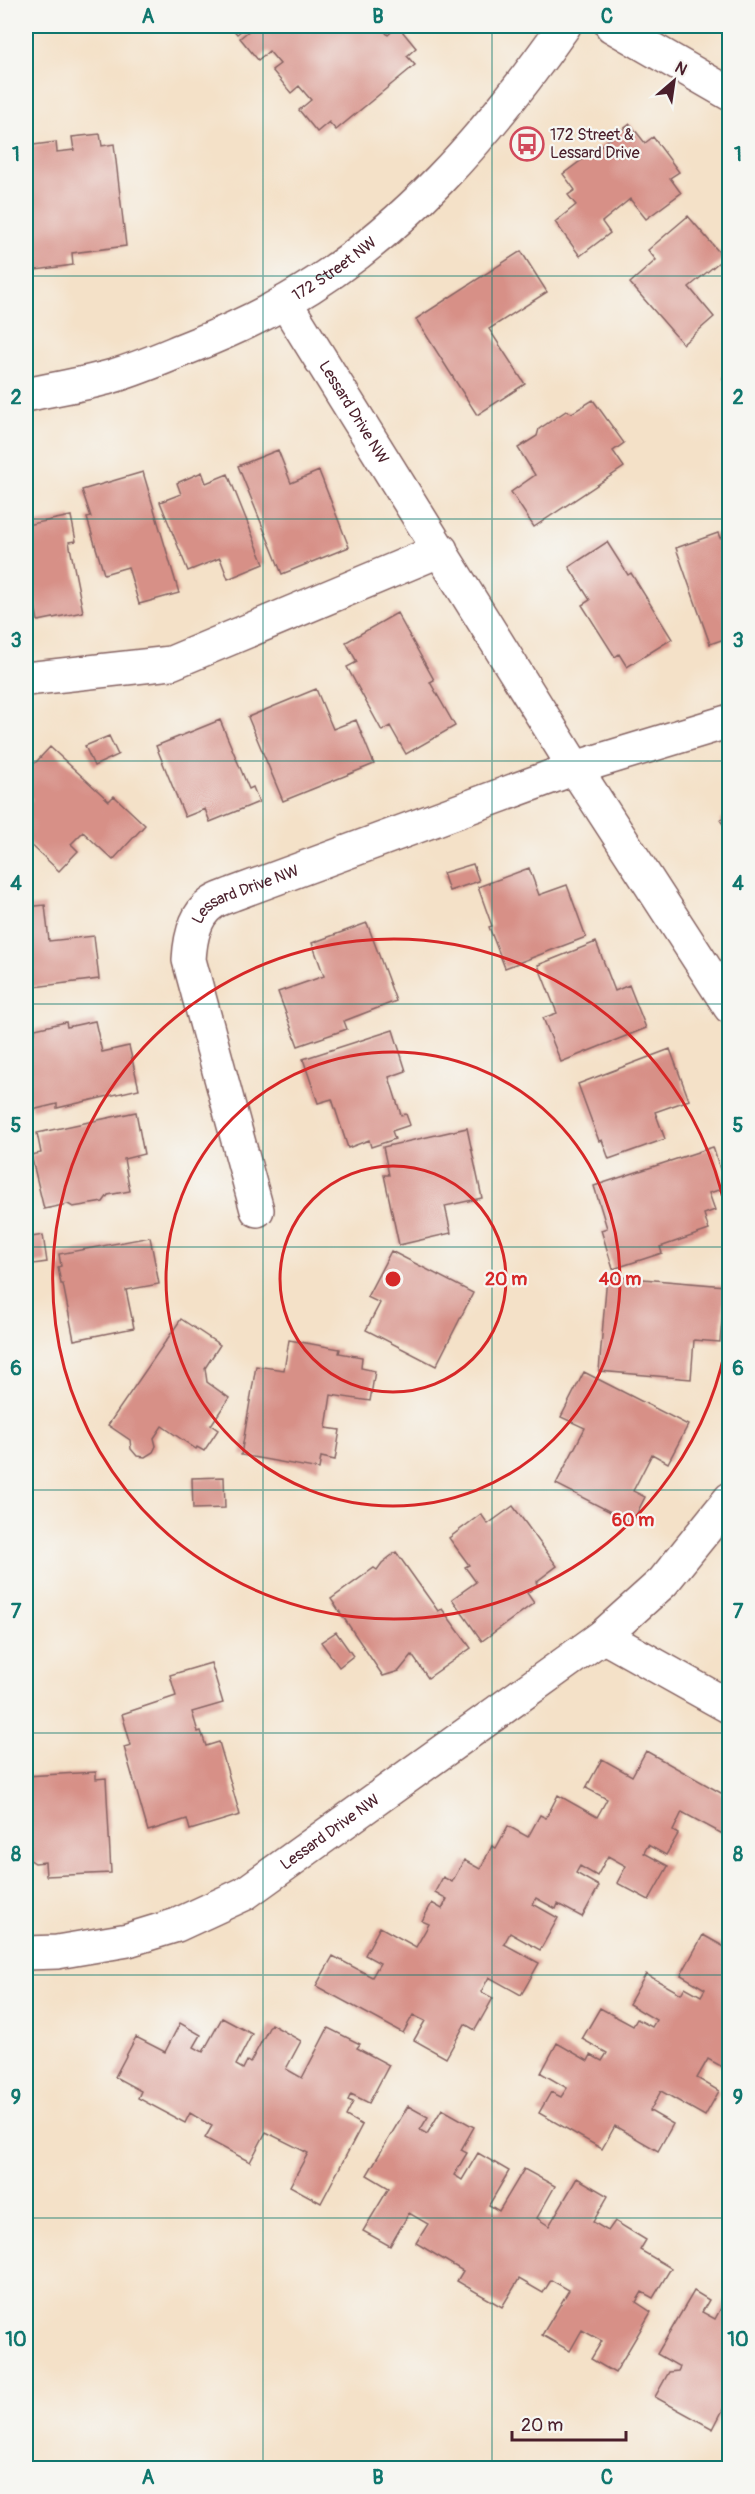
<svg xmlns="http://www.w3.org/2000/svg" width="755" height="2494" font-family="Pangolin,sans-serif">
<rect width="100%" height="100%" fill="#f6f6f2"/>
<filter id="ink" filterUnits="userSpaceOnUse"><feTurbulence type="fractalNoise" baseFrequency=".0167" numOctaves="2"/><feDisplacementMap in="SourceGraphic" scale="12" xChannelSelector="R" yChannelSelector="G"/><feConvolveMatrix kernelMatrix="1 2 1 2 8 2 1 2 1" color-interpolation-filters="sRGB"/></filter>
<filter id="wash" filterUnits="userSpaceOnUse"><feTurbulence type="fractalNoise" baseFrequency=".008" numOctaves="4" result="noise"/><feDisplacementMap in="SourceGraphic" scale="24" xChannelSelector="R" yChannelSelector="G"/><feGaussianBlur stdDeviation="1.35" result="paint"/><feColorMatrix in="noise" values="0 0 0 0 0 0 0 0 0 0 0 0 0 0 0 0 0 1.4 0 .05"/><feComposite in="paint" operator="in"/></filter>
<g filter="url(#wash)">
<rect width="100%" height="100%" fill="#f4e1c8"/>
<g id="blocks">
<path fill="#d79087" d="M 230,26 L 247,26 L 237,34 Z
M 248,26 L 380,26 L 388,35 L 398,26 L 416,48 L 407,56 L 415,65 L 336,130 L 329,122 L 317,132 L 299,110 L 311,100 L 299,86 L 291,93 L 272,70 L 280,64 L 269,51 L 258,60 L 240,38 L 251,29 Z
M 630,124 L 645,143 L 653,137 L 679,172 L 670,178 L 681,193 L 646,219 L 630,199 L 602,222 L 610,233 L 580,256 L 555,222 L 576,205 L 568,195 L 575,190 L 563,174 Z
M 100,134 L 102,146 L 114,144 L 126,246 L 72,253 L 73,265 L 36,270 L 34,257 L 26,259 L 26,146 L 56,142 L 57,152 L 74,150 L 72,137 Z
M 688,216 L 724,258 L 689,287 L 714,317 L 683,344 L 630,283 L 656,260 L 648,250 Z
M 521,251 L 547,292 L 489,329 L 525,384 L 477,415 L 416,319 Z
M 729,359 L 730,359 L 730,381 L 723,379 Z
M 593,400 L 624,443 L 613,451 L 624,467 L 534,527 L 511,492 L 535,475 L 518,448 L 537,436 L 539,429 L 566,411 L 572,413 Z
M 278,450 L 291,483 L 319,471 L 349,547 L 282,574 L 238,466 Z
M 143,472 L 179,593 L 139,604 L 128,567 L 104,574 L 87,518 L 91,517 L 82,490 Z
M 202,472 L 206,483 L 228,474 L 264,564 L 228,579 L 220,558 L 188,571 L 160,502 L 181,494 L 177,483 Z
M 71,516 L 76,541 L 69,542 L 83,612 L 38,621 L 32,587 L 26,588 L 26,525 Z
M 718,533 L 720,538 L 730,534 L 730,637 L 710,644 L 676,548 Z
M 607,542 L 628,575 L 631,573 L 672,639 L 627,667 L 619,654 L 615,657 L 582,605 L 590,600 L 569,567 Z
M 397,613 L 434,680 L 430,682 L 455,726 L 406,754 L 390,726 L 382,731 L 347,667 L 357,662 L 346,642 Z
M 316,689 L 333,729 L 356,720 L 374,764 L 283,801 L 248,717 Z
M 220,720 L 249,789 L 253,787 L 259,802 L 210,822 L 205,809 L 185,817 L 156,746 Z
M 109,736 L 118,755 L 94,766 L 85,746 Z
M 50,747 L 109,801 L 114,796 L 145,825 L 113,860 L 83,832 L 71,844 L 78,851 L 59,871 L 26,840 L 26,807 L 32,799 L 26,792 L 26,773 Z
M 730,814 L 730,834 L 720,820 Z
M 473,864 L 479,881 L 449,891 L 443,873 Z
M 529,868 L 539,895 L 567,885 L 586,937 L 505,968 L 489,927 L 492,926 L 478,887 Z
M 45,905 L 49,941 L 94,936 L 99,979 L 26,988 L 26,907 Z
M 367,923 L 396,1001 L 344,1021 L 347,1029 L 298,1046 L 278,992 L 324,976 L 312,943 Z
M 596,942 L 615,991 L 629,985 L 646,1028 L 561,1062 L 543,1018 L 557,1013 L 538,965 Z
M 95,1021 L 102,1052 L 129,1046 L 139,1089 L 57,1108 L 57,1104 L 32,1110 L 26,1090 L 26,1035 L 35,1033 L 35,1029 L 66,1022 L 67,1027 Z
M 393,1030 L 406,1071 L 389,1077 L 401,1115 L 406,1114 L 410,1125 L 392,1131 L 395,1139 L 371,1147 L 369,1140 L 348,1148 L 332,1099 L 318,1103 L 303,1059 Z
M 670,1049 L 689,1100 L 655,1112 L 665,1139 L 609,1159 L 602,1140 L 599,1141 L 578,1084 Z
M 136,1112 L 144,1154 L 124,1159 L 130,1191 L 108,1195 L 103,1202 L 73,1207 L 68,1204 L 44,1209 L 31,1155 L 41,1153 L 37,1133 Z
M 467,1128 L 482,1198 L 445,1206 L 451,1233 L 399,1245 L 384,1175 L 389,1175 L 383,1147 Z
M 713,1147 L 726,1188 L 709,1193 L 715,1210 L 704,1214 L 709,1230 L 660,1247 L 662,1253 L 613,1269 L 601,1230 L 607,1228 L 594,1186 Z
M 43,1235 L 47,1262 L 26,1265 L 26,1238 Z
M 150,1237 L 159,1284 L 126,1290 L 134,1328 L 74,1340 L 63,1284 L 61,1284 L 58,1267 L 61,1266 L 59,1254 Z
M 391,1251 L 473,1293 L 436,1366 L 366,1330 L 380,1303 L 367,1297 Z
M 607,1276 L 725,1286 L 720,1342 L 694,1340 L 691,1379 L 599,1371 Z
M 181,1319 L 220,1345 L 205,1368 L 207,1382 L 229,1398 L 211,1425 L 218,1430 L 204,1451 L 197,1447 L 196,1449 L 162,1426 L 154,1438 L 156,1446 L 153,1452 L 145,1457 L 137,1456 L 131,1449 L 130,1440 L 108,1425 Z
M 289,1340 L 340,1349 L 339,1353 L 362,1357 L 361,1368 L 375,1371 L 370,1401 L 331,1395 L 326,1428 L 340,1430 L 335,1460 L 321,1457 L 319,1469 L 241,1455 L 256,1366 L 284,1370 Z
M 584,1372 L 688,1425 L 668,1463 L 652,1454 L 633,1491 L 645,1497 L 632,1523 L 556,1484 L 585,1428 L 561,1417 Z
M 224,1477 L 225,1508 L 193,1509 L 192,1478 Z
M 513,1506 L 557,1566 L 536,1582 L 538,1585 L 527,1593 L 534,1603 L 482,1641 L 452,1599 L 476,1582 L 465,1567 L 469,1565 L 449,1538 L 481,1514 L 488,1524 Z
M 396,1552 L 438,1611 L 442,1609 L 471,1648 L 428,1678 L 412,1655 L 399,1671 L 383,1676 L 331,1599 L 374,1568 L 377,1570 L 382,1563 Z
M 336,1632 L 353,1656 L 339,1667 L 321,1642 Z
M 211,1663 L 223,1703 L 192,1712 L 198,1732 L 201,1731 L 206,1746 L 219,1742 L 240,1815 L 190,1830 L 187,1819 L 148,1831 L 124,1747 L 131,1745 L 122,1714 L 176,1696 L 170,1675 Z
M 646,1751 L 730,1798 L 730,1838 L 682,1812 L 673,1831 L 678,1834 L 666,1855 L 648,1845 L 644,1853 L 668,1866 L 649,1900 L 617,1883 L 626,1866 L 608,1856 L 597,1876 L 580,1866 L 576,1873 L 599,1886 L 582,1917 L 558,1904 L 556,1909 L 536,1898 L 533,1904 L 558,1918 L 540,1950 L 510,1933 L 504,1944 L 539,1963 L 521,1995 L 489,1977 L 481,1992 L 493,1998 L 475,2030 L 465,2024 L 446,2058 L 414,2040 L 425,2021 L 413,2015 L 403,2033 L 316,1986 L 333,1956 L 372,1977 L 380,1963 L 365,1955 L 380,1927 L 416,1947 L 429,1924 L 422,1921 L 432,1903 L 442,1909 L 447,1899 L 435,1892 L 443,1877 L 452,1882 L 464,1860 L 480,1869 L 492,1846 L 496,1848 L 508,1826 L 528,1837 L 540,1815 L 546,1818 L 558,1795 L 597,1817 L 607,1799 L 586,1788 L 602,1759 L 632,1776 Z
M 96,1772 L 96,1779 L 106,1778 L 111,1873 L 46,1876 L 45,1862 L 35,1863 L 26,1857 L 26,1776 Z
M 703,1935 L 730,1950 L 730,1964 L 726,1971 L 730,1973 L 730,2071 L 708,2059 L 697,2078 L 719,2091 L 705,2116 L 661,2091 L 650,2111 L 673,2124 L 658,2151 L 615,2126 L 602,2149 L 539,2113 L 551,2092 L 561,2097 L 567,2088 L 541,2073 L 557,2043 L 588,2061 L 591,2055 L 602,2061 L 607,2053 L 582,2039 L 600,2008 L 633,2026 L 637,2019 L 652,2027 L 656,2020 L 629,2004 L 646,1974 L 681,1994 L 685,1987 L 701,1996 L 705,1989 L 681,1975 Z
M 222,2018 L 252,2034 L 236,2065 L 243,2069 L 247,2061 L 250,2063 L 271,2024 L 301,2041 L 286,2069 L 302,2078 L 328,2028 L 360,2044 L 357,2048 L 389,2065 L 369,2103 L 351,2094 L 348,2100 L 353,2102 L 346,2116 L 362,2125 L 321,2203 L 290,2186 L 308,2153 L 266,2132 L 250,2162 L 205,2138 L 212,2126 L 190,2113 L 185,2123 L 138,2098 L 141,2091 L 115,2077 L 136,2037 L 165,2052 L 180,2023 L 201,2035 L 194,2047 L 203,2052 Z
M 408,2106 L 428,2117 L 420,2130 L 427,2134 L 442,2109 L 474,2127 L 461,2150 L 467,2153 L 454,2175 L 462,2180 L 478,2153 L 509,2171 L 489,2205 L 499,2211 L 524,2169 L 555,2186 L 537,2218 L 549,2226 L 577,2178 L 608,2196 L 593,2222 L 608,2231 L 615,2221 L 646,2240 L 640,2250 L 671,2268 L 653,2298 L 642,2292 L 636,2302 L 651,2312 L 615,2373 L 591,2359 L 602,2341 L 582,2330 L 570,2351 L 542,2335 L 569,2290 L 551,2280 L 543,2293 L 519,2279 L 502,2307 L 457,2281 L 463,2271 L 416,2243 L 428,2224 L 409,2213 L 390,2246 L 363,2231 L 389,2188 L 367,2175 Z
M 694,2291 L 709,2300 L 702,2312 L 715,2319 L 726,2299 L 730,2301 L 730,2401 L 728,2400 L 713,2429 L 655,2397 L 669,2372 L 678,2371 L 680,2367 L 657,2354 Z"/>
</g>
</g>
<g filter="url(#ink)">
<use href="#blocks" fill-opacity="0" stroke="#866362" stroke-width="1.5"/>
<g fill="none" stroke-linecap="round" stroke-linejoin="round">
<defs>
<g id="minor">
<path d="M 612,26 L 730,94"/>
<path id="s1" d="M 285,302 L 575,768 L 730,1007"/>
<path id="s2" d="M 26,395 C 52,389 79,385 106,378 C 133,371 160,359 187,348 C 220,335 254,320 285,302 C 401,236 489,133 564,26"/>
<path d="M 26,679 L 171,663 L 441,550"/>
<path id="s3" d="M 257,1210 L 189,960 C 190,941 194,916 211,904 C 217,899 226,897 233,894 L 575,768 L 730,721"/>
<path d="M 603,1636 L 730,1707"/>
<path id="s4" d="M 26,1953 L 57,1952 L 128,1940 L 177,1925 L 244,1894 L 603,1636 L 663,1582 L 730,1499"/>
</g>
</defs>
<use href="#minor" stroke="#866362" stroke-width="36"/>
<use href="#minor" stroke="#fff" stroke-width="33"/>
</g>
</g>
<path fill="none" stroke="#0f766e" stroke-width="1.5" stroke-opacity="0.55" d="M 263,26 L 263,2468M 492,26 L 492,2468M 26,276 L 730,276M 26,519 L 730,519M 26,761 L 730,761M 26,1004 L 730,1004M 26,1247 L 730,1247M 26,1490 L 730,1490M 26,1733 L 730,1733M 26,1975 L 730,1975M 26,2218 L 730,2218"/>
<g fill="none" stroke="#d62828" stroke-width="3">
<circle cx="393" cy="1279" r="113"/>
<circle cx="393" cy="1279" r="227"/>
<path d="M729 1329A340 340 0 1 1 729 1229"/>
</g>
<defs>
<symbol id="bus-ring" viewBox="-11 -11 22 22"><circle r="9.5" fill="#f6f6f2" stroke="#d1495b" stroke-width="1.5"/><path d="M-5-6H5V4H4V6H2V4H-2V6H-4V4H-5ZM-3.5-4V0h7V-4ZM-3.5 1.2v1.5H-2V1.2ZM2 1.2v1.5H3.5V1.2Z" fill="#d1495b"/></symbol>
</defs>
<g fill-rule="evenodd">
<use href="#bus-ring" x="508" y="125" width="38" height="38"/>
</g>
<g text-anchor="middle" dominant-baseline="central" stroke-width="4.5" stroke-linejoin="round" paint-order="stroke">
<g font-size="16" fill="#4a1f2b" stroke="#f6f6f2" text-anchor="start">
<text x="550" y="135">172 Street &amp;<tspan x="550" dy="18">Lessard Drive</tspan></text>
</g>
<g font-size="16" fill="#4a1f2b" stroke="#f6f6f2">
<text stroke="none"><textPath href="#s2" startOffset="336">172 Street NW</textPath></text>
<text stroke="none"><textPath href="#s1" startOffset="130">Lessard Drive NW</textPath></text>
<text stroke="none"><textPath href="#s3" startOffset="356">Lessard Drive NW</textPath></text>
<text stroke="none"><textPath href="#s4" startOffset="334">Lessard Drive NW</textPath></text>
</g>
</g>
<circle cx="393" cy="1279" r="9" fill="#d62828" stroke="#f6f6f2" stroke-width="3"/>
<g font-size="18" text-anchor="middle" font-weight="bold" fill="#d62828" stroke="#f6f6f2" stroke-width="4.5" stroke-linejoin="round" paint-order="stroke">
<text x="506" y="1285">20 m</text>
<text x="620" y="1285">40 m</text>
<text x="633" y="1526">60 m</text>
</g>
<rect width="755" height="2494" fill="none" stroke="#f6f6f2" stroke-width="66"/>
<g transform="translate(674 81) rotate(29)" stroke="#f6f6f2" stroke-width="4.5" paint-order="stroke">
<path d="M0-4.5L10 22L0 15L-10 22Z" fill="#4a1f2b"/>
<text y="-9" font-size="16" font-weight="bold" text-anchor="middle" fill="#4a1f2b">N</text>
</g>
<path d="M512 2431v9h114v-9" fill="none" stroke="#4a1f2b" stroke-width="3"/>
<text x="521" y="2431" font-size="18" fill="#4a1f2b" stroke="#f6f6f2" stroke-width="4.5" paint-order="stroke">20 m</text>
<rect x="33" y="33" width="689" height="2428" fill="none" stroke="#0f766e" stroke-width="2"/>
<g font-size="20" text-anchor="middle" font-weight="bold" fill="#0f766e">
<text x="148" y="23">A</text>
<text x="378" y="23">B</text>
<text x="607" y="23">C</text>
<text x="16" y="161">1</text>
<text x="738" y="161">1</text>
<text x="16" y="404">2</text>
<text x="738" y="404">2</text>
<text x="16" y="647">3</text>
<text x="738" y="647">3</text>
<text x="16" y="890">4</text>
<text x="738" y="890">4</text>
<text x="16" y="1132">5</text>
<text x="738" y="1132">5</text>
<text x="16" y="1375">6</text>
<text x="738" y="1375">6</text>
<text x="16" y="1618">7</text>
<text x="738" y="1618">7</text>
<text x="16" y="1861">8</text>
<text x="738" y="1861">8</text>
<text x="16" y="2104">9</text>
<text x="738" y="2104">9</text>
<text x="16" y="2346">10</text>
<text x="738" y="2346">10</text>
<text x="148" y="2484">A</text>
<text x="378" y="2484">B</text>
<text x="607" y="2484">C</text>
</g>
</svg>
